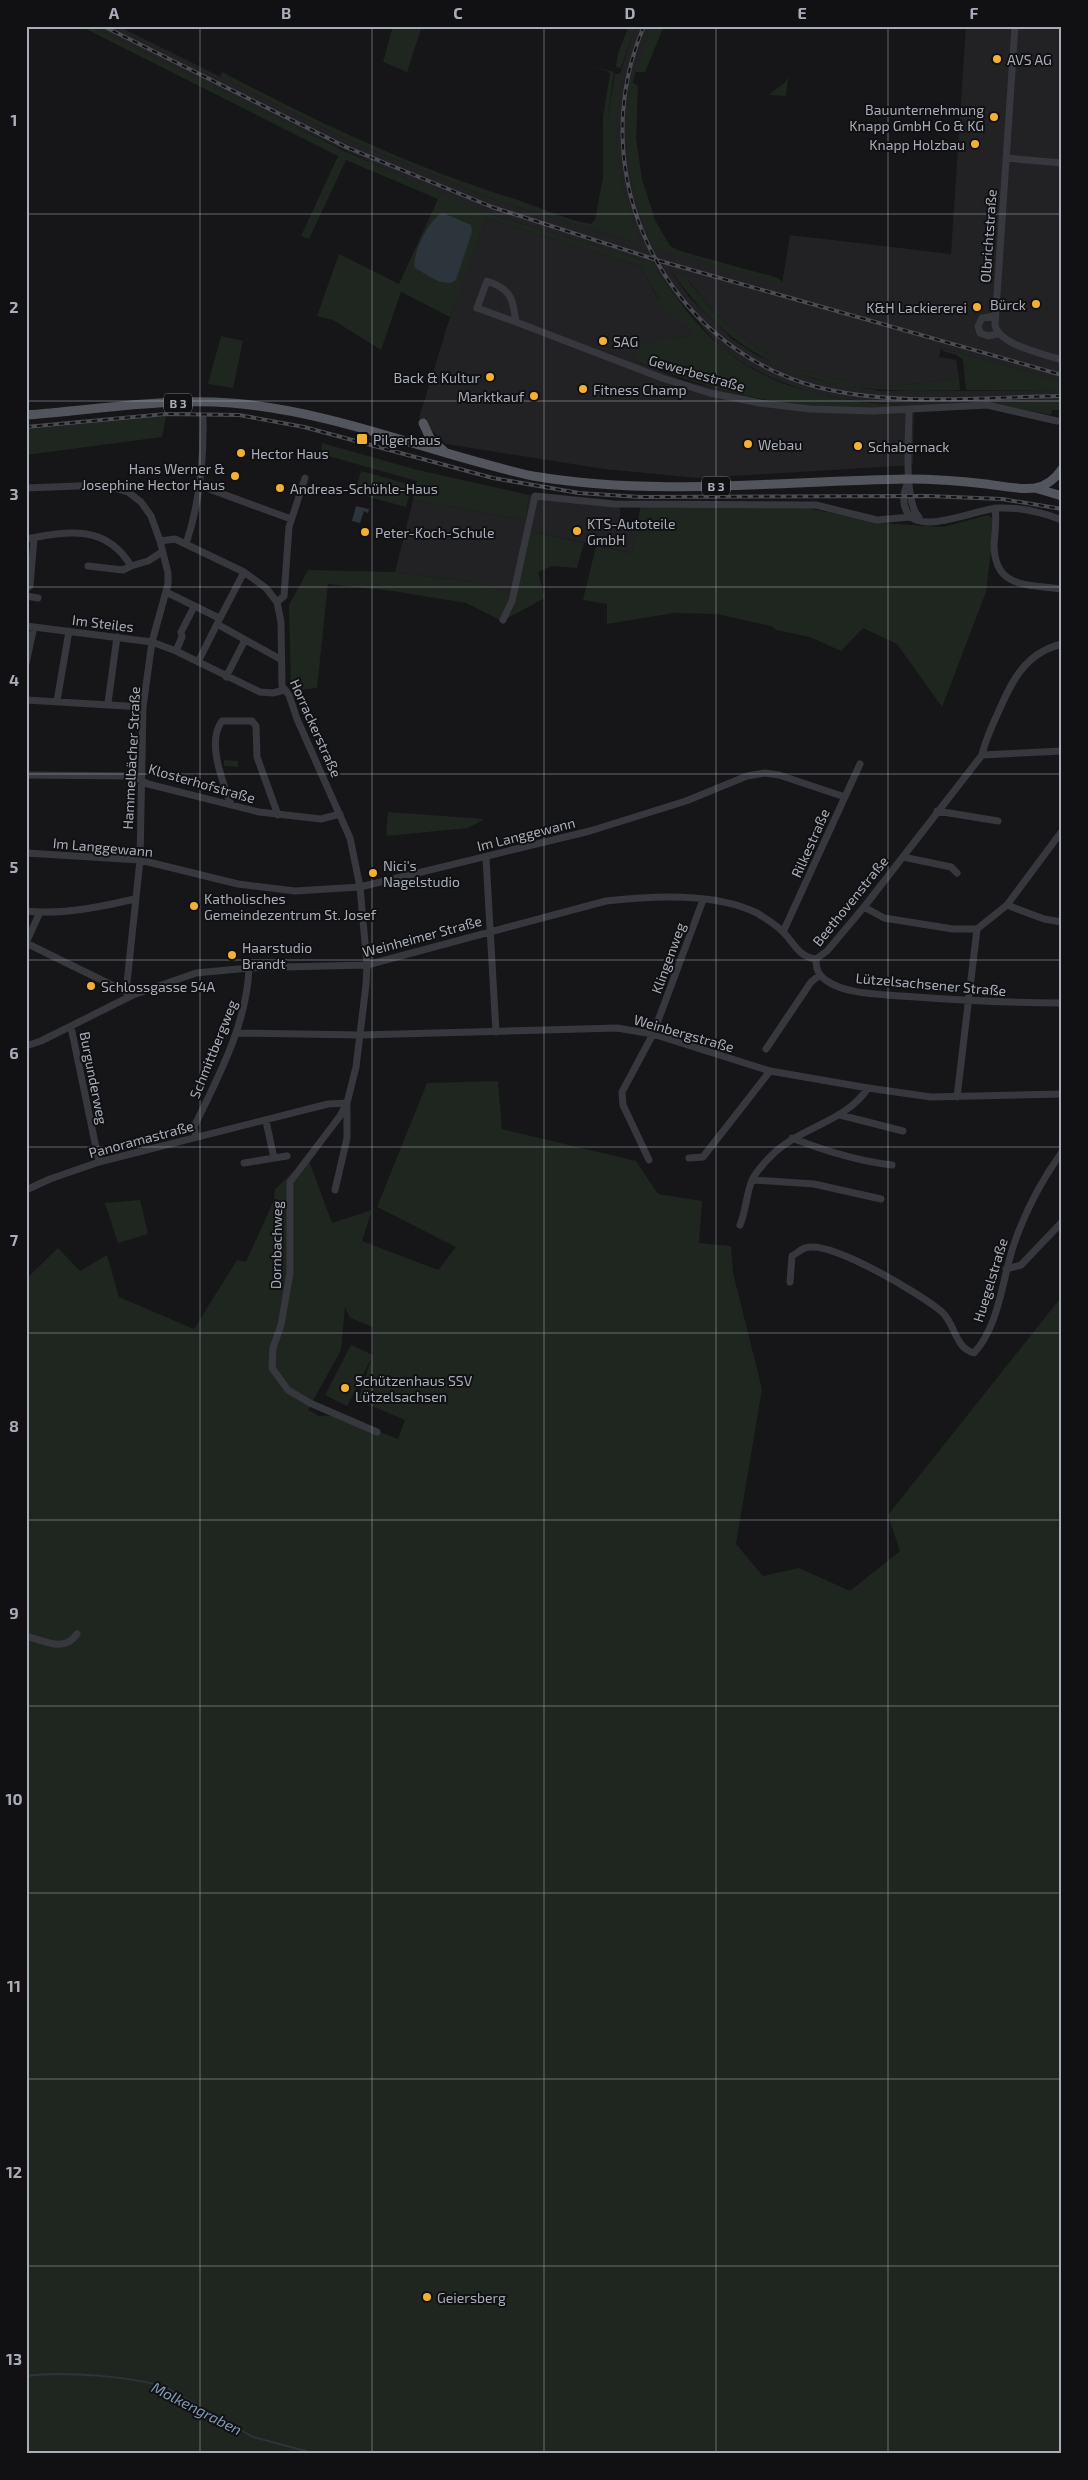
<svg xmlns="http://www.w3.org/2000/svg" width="1088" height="2480" font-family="'Exo 2',sans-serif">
<rect width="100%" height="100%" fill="#161618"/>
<path fill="#222225" d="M 92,26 L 118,26 L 348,140 L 495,200 L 638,243 L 626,209 L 618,176 L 614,140 L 615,109 L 620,74 L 634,31 L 636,26 L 651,26 L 634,77 L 629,111 L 628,143 L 658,249 L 782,283 L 790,235 L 951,254 L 966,26 L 1062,26 L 1062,381 L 941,348 L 939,357 L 956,360 L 959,379 L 882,387 L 847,382 L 790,367 L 756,347 L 734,331 L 715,313 L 688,280 L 672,273 L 689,297 L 732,339 L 756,355 L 815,379 L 881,391 L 1062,391 L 1062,401 L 914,406 L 913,465 L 698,478 L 604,469 L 446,444 L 419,418 L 455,301 L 486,218 L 640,266 L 659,300 L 694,333 L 693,338 L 669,337 L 635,358 L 637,362 L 685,381 L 767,401 L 903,405 L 843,399 L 808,392 L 772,378 L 746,365 L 720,347 L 678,299 L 655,269 L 654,264 L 490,214 L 418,184 L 278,119 Z
M 529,495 L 620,506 L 620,520 L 640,524 L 632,553 L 530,531 L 516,598 L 480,583 L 395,572 L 413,500 L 526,520 Z"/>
<path fill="#1e261f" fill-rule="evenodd" d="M 80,26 L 92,26 L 344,151 L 490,214 L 655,264 L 655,269 C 675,295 696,326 721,347 C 771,390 839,402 903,405 L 902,408 C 807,414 724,396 636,361 L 635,358 L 640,346 L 669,337 L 692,338 L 694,333 L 658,303 L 659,299 L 640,266 L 486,218 L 450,317 L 401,292 L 381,350 L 333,320 L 317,316 L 339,254 L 399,284 L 438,199 L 346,160 L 309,239 L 301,236 L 338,156 Z
M 393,26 L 422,26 L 407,72 L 383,62 Z
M 629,26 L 636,26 L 621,68 L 616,67 L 618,53 Z
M 651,26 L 664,26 L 645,72 L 635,72 Z
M 583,64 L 614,72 L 607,122 L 615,74 L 622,74 C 609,141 617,181 641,244 L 495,200 L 348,140 L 220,77 L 222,72 C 316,121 413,168 515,199 C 539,207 566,220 591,224 L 595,220 L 603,177 L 603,117 L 610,74 L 607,71 Z
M 788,77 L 786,96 L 770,95 C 774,88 785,86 788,77 Z
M 630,81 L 637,85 L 638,88 L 636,138 L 642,179 L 655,220 L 670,246 L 680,251 L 778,278 L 785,285 L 653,248 C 630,190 620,143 630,81 Z
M 672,272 L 689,278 L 688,281 L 715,313 L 734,331 L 756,347 L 790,367 L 847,382 L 882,387 L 959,379 L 960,390 C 837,395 747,379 672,272 Z
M 221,336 L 243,341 L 233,388 L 208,384 Z
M 941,348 L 1062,381 L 1062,391 L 966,390 L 963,360 L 957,355 L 943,351 Z
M 1062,401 L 1062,410 L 1052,410 L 1051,415 L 987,403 Z
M 166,416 L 162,437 L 26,455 L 26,429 Z
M 322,443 L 414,469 L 529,495 L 526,520 L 413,500 L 417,481 L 321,454 Z
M 361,471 L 412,485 L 406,507 L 355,493 Z
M 641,505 L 807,508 L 881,523 L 943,527 L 988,515 L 995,520 L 986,592 L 942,707 L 897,644 L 863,628 L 841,651 L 810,637 L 777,630 L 771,626 L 717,614 L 674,613 L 607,624 L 607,604 L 583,600 L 596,546 L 632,553 Z
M 530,531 L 584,543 L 577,568 L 552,566 L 538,572 L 545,598 L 502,621 L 466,603 L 393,591 L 328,584 L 317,688 L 291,691 L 289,605 L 308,570 L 395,572 L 480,583 L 516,597 Z
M 224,760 L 238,761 L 238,767 L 224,766 Z
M 388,812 L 484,819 L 468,828 L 386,836 Z
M 498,1081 L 502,1129 L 636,1161 L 658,1194 L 702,1201 L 699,1243 L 731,1246 L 733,1273 L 762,1389 L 736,1544 L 763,1576 L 799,1568 L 850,1591 L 900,1551 L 888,1515 L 1062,1296 L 1062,2454 L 26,2454 L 26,1279 L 58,1248 L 80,1271 L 107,1255 L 119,1297 L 194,1329 L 237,1260 L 246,1262 L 274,1200 L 275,1189 L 308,1158 L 332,1223 L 372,1210 L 362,1241 L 438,1270 L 456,1247 L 377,1207 L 427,1083 ZM 345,1307 L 350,1318 L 373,1327 L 373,1355 L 351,1345 L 325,1395 L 347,1406 L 371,1359 L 358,1400 L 405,1420 L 398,1439 L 350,1420 L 344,1415 L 319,1416 L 308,1410 L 341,1350 Z
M 140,1200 L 148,1234 L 118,1243 L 105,1203 Z"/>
<path fill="#2c353c" d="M 443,213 L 471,225 L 472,232 L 456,280 C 443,289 427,274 415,268 C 411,255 430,217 443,213 Z
M 356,506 L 369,509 L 368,513 L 364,511 L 360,523 L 352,521 Z"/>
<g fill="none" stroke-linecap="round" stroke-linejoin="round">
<path stroke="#2c353c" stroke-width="2" d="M 26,2376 C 61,2371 134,2376 167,2388 L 253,2437 L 306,2451"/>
<path stroke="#37383d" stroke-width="7" d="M 1015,26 L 995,325 C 999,345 1044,354 1062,360
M 1006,158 L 1062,163
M 487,281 C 512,290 512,297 516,322 L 477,308 Z
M 995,316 L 982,318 L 978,326 L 980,333 L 988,336 L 997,334
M 516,322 L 662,378 L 710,393 L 760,403 L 810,409 L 873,411 L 987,405 L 1057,421
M 909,410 C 909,432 903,502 919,517
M 909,479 C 904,491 901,501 907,512 C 919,536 977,509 998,508 C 1021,507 1041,512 1062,520
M 201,486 L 291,519
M 26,488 L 103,485 L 128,492 L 141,502 L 151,516 L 160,541 L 168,573 L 168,584 L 152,642 L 143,707 L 140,860 L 126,992
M 995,508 C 997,520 995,532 994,544 C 994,589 1027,584 1062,589
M 26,539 C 68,531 106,524 131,566 L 148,561 L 162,552
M 160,541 L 175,539 L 244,572 L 266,588 L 277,602 L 281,622 L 282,686 L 289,695 L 297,719 L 350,838 L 360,887 L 367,965 L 366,985 L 356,1067 L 347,1103 L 340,1116 L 290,1182 L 290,1273 L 281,1325 L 273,1348 L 272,1368 L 288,1390 L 310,1403 L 377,1432
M 186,544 C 200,502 204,462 203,418
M 88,566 L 123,570 L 131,566
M 244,572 L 217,624 L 280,659
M 26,589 L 30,586 L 34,538
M 166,592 L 219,618
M 26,596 L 38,598
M 277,602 L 284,596 L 289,527 L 305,478
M 503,620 L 512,601 L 535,496 L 614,504 L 816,505 L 877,520 L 910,517 L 916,514
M 26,626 L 152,642 L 176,651 L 260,692 L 273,693 L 284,690
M 176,651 L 182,637 L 181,632 L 194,607
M 198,662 L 217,624
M 26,663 L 34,627
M 226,677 L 245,640
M 26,700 L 143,707
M 57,701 L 69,631
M 108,703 L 117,637
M 982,755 C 985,741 991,728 997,715 C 1011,683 1024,653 1062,644
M 982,755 L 1062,751
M 26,775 L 132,776 L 148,784 L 259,812 L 321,819 L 340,814
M 231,805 C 223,782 206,742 222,721 L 252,721 L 256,726 L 257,757 L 278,815
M 937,811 L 998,821
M 26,853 L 140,860 L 238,884 L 295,891 L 360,887 L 590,831 L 686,801 L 747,776 L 765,773 L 779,775 L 845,797
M 903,857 L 951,867 L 957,873
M 486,858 L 496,1032
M 1007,905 L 1044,919 L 1062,922
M 864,907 L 884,918 L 953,929 L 977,929 L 1007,905 L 1062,831
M 26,911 C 62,915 100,907 135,899
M 40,912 L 26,943 L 130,994
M 783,932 L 860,764
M 816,959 C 816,969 818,975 827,981 C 846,994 878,994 901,996 C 955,1000 1008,1003 1062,1003
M 816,959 L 827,951 L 864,907 L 982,755
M 71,1027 L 99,1162
M 236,1033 L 361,1035 L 617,1028 L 653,1034 L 770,1071 L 868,1088 L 931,1097 L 1062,1094
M 26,1046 L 41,1041 L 133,995 L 196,973 L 249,968 L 367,965 L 606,901 C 652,896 714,892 757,913 C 765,918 775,924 782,931 C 794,942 798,957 816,959
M 766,1049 L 811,982 L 820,975
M 957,1097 L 977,929
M 840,1115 L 903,1131
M 196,1137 L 194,1127 C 218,1077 247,1024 249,968
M 792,1138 C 825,1151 857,1161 892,1165
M 274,1158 L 287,1156
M 689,1158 L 703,1157 L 770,1071
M 649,1160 L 623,1105 L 622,1092 L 653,1034 L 703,900
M 244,1163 L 274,1158 L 266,1121
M 753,1180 L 814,1184 L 881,1199
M 26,1190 L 50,1179 L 99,1162 L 328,1104 L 347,1103
M 335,1190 L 347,1138 L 347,1106
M 740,1225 C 746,1211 746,1195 752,1180 C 756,1172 765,1162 771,1156 C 799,1127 845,1123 868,1088
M 1006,1269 L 1021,1265 L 1062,1222
M 790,1282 L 792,1256 C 796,1254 801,1249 805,1248 C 830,1239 922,1295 942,1312 C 956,1325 954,1347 974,1353 C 999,1326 1002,1281 1013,1247 C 1024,1214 1041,1181 1062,1152
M 26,1636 C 45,1641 64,1653 77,1634"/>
<path stroke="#53555c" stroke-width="9" d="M 26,415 C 94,410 163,398 231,403 C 335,411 432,454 533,476 C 657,497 782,481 907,479 C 933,479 960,481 986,484 C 1002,486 1019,490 1035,488 C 1046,486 1056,478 1062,469
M 423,423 L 430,438 L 445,452
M 1035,488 L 1062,496"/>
<defs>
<path id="rail" d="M 103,26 L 346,147 L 492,207 L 660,261 L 1062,375
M 644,26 C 581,173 662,345 817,387 C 896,407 981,397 1062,396
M 26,427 L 166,414 L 239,415 L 304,427 L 493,478 L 579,493 L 640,497 L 928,496 L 1002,499 L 1062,509"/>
</defs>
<use href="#rail" stroke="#4a4c52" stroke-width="4"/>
<use href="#rail" stroke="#111113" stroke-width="2" stroke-dasharray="5.5" stroke-linecap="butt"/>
</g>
<path fill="none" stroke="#a8adb8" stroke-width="1" stroke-opacity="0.55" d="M 200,26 L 200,2454M 372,26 L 372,2454M 544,26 L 544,2454M 716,26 L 716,2454M 888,26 L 888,2454M 26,214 L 1062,214M 26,401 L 1062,401M 26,587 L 1062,587M 26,774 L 1062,774M 26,960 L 1062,960M 26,1147 L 1062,1147M 26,1333 L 1062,1333M 26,1520 L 1062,1520M 26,1706 L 1062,1706M 26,1893 L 1062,1893M 26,2079 L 1062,2079M 26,2266 L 1062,2266"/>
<g fill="#f2b134" stroke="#111113" stroke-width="2">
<circle cx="997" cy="59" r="5"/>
<circle cx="994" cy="117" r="5"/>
<circle cx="975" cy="144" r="5"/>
<circle cx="1036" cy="304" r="5"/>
<circle cx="977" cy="307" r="5"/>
<circle cx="603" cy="341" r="5"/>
<circle cx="490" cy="377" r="5"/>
<circle cx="583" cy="389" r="5"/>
<circle cx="534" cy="396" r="5"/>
<rect x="356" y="433" width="12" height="12" rx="2.5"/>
<circle cx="748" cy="444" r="5"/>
<circle cx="858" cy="446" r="5"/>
<circle cx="241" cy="453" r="5"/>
<circle cx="235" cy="476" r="5"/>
<circle cx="280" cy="488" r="5"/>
<circle cx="577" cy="531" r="5"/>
<circle cx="365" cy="532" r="5"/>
<circle cx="373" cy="873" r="5"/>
<circle cx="194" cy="906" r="5"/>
<circle cx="232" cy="955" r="5"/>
<circle cx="91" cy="986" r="5"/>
<circle cx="345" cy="1388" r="5"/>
<circle cx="427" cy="2297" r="5"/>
</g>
<g text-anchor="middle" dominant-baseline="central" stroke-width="4" stroke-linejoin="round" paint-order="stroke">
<g fill="#111113" stroke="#7b7e86" stroke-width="1">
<rect x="164" y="393.5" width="28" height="19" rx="4"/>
<rect x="702" y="476.5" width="28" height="19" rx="4"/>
</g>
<g font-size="12" font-weight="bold" fill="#a8adb8">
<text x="178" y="403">B 3</text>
<text x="716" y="486">B 3</text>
</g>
<g font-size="14" fill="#a8adb8" stroke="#111113" text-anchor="start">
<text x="1007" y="59">AVS AG</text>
<text x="984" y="109" text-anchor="end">Bauunternehmung<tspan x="984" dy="16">Knapp GmbH Co &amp; KG</tspan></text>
<text x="965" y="144" text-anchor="end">Knapp Holzbau</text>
<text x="1026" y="304" text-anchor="end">Bürck</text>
<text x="967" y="307" text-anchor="end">K&amp;H Lackiererei</text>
<text x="613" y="341">SAG</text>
<text x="480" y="377" text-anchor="end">Back &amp; Kultur</text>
<text x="593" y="389">Fitness Champ</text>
<text x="524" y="396" text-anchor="end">Marktkauf</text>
<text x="373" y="439">Pilgerhaus</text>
<text x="758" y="444">Webau</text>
<text x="868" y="446">Schabernack</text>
<text x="251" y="453">Hector Haus</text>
<text x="225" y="468" text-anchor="end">Hans Werner &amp;<tspan x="225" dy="16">Josephine Hector Haus</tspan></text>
<text x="290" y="488">Andreas-Schühle-Haus</text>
<text x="587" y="523">KTS-Autoteile<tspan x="587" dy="16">GmbH</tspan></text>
<text x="375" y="532">Peter-Koch-Schule</text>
<text x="383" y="865">Nici's<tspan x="383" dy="16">Nagelstudio</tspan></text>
<text x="204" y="898">Katholisches<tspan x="204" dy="16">Gemeindezentrum St. Josef</tspan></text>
<text x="242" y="947">Haarstudio<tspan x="242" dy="16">Brandt</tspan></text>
<text x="101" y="986">Schlossgasse 54A</text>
<text x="355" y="1380">Schützenhaus SSV<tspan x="355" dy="16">Lützelsachsen</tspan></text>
<text x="437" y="2297">Geiersberg</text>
</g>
<g font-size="14" fill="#a8adb8" stroke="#111113">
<text transform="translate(988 236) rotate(-86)">Olbrichtstraße</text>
<text transform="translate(697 373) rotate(16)">Gewerbestraße</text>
<text transform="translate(103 623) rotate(7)">Im Steiles</text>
<text transform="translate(316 728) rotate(66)">Horrackerstraße</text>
<text transform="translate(131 758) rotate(-87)">Hammelbächer Straße</text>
<text transform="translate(202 783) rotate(16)">Klosterhofstraße</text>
<text transform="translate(526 834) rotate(-14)">Im Langgewann</text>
<text transform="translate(810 843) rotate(-66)">Rilkestraße</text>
<text transform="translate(103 847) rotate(5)">Im Langgewann</text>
<text transform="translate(850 901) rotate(-51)">Beethovenstraße</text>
<text transform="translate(422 936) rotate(-15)">Weinheimer Straße</text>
<text transform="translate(668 958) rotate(-70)">Klingenweg</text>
<text transform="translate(931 984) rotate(5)">Lützelsachsener Straße</text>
<text transform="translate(684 1033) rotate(16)">Weinbergstraße</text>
<text transform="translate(213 1049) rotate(-68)">Schmittbergweg</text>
<text transform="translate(94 1078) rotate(79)">Burgunderweg</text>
<text transform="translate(141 1139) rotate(-15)">Panoramastraße</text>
<text transform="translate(276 1245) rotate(-89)">Dornbachweg</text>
<text transform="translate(990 1280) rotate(-73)">Huegelstraße</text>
</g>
<g font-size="15" font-style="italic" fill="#7f9bb3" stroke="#111113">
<text transform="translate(197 2408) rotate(27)">Molkengraben</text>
</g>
</g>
<rect width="1088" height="2480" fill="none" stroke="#111113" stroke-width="55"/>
<rect x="28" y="28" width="1032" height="2424" fill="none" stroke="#a8adb8" stroke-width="2"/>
<g font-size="16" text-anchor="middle" font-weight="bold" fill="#a8adb8">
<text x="114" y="19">A</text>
<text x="286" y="19">B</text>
<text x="458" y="19">C</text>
<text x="630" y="19">D</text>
<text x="802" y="19">E</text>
<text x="974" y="19">F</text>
<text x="14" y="126">1</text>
<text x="14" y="313">2</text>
<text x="14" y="500">3</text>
<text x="14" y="686">4</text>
<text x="14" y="873">5</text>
<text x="14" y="1059">6</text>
<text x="14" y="1246">7</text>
<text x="14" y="1432">8</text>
<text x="14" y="1619">9</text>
<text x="14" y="1805">10</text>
<text x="14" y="1992">11</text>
<text x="14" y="2178">12</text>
<text x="14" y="2365">13</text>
</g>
</svg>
